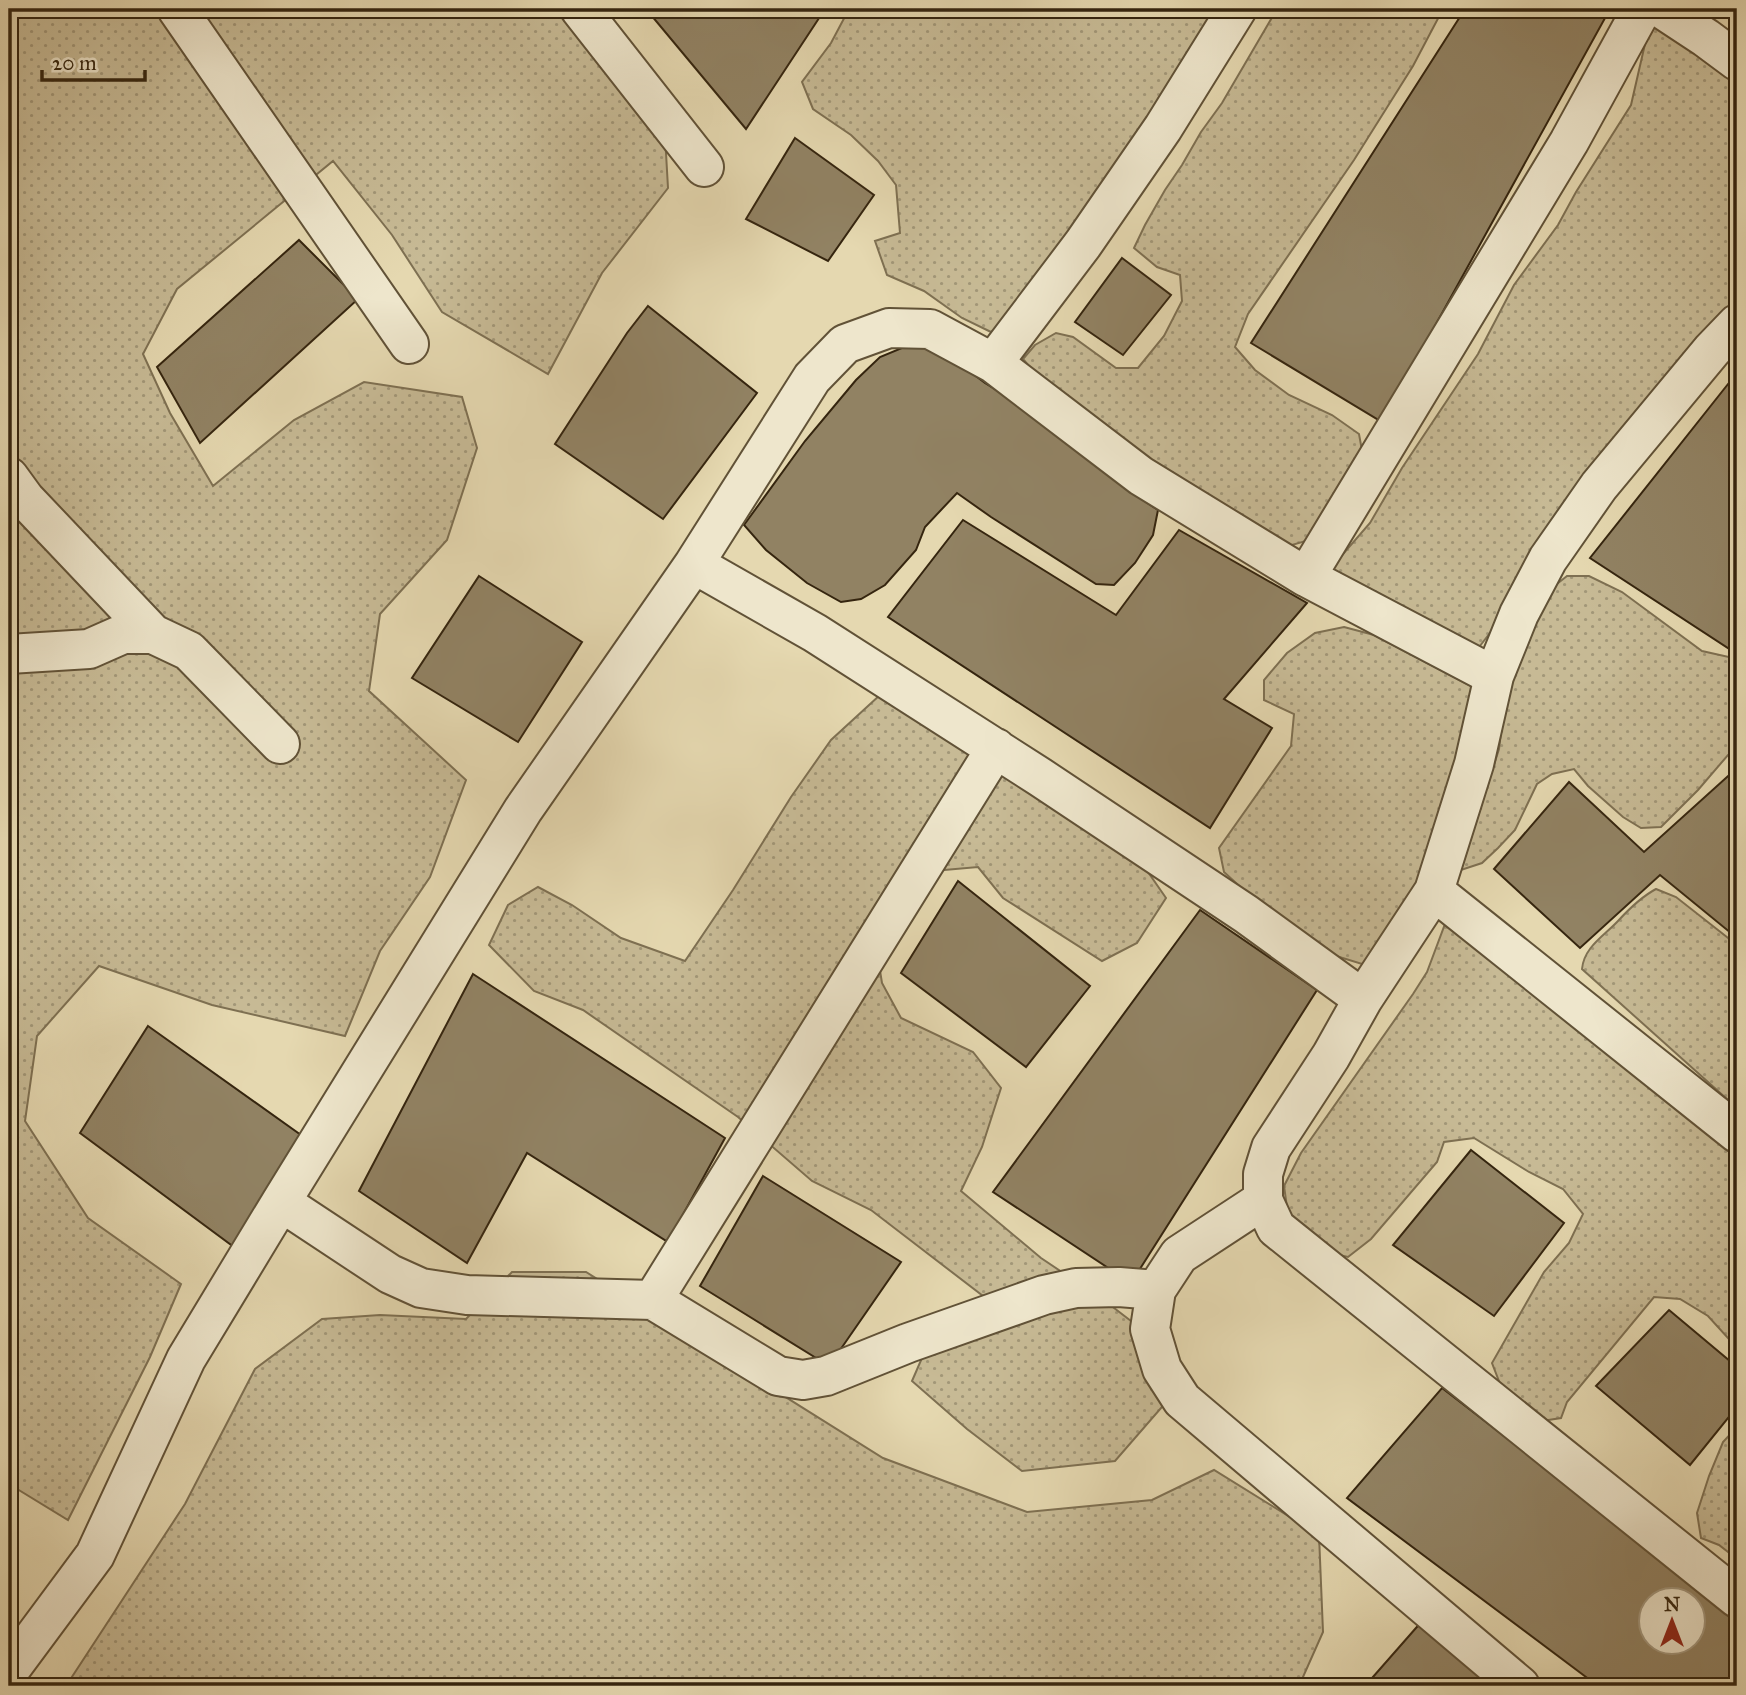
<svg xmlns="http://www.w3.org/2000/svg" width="1746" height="1695" font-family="'IM FELL Great Primer',serif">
<defs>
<pattern id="grass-dots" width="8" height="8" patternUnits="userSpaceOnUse" patternTransform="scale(1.75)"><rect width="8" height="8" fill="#c7ba95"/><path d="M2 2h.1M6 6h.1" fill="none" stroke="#a29778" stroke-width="1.8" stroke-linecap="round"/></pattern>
</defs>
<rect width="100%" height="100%" fill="#e5d8b0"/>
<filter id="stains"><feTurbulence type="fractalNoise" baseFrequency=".00286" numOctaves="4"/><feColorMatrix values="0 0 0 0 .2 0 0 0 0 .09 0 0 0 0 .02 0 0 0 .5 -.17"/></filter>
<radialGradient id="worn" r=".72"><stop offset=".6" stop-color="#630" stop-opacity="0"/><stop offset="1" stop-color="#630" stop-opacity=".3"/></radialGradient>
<path fill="url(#grass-dots)" stroke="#7e7052" stroke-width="2" d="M 9,9 L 575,9 L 664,118 L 668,188 L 602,273 L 548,374 L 442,312 L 392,235 L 333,161 L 177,289 L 143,354 L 170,413 L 213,486 L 294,420 L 364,382 L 462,397 L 477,448 L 447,540 L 380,614 L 369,691 L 466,780 L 430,877 L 380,951 L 345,1036 L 212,1005 L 99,966 L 37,1036 L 25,1121 L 88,1218 L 181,1284 L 150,1357 L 68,1520 L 9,1484 Z
M 849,9 L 1231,9 L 1021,311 L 991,332 L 962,318 L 924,291 L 887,275 L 875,241 L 900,233 L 896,185 L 878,161 L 851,135 L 813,109 L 802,82 L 831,43 Z
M 1277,9 L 1443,9 L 1413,66 L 1354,160 L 1248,314 L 1235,347 L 1255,370 L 1289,395 L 1332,415 L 1359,434 L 1363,456 L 1313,539 L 1285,547 L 1174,481 L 1039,378 L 1023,359 L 1035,345 L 1056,333 L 1073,337 L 1116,368 L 1138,368 L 1164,336 L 1182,301 L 1180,275 L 1157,267 L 1134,248 L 1145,225 L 1165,190 L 1182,165 L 1201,132 L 1222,103 Z
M 1653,9 L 1737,58 L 1737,315 L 1476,651 L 1330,569 L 1370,523 L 1402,468 L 1478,354 L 1514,285 L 1558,225 L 1576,192 L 1631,105 Z
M 1567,576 L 1589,576 L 1622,592 L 1702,651 L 1733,658 L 1737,654 L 1737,750 L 1728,755 L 1698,790 L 1661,827 L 1641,828 L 1623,817 L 1588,786 L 1574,769 L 1552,774 L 1537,784 L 1515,830 L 1498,848 L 1482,863 L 1461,870 L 1499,749 L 1504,708 L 1516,670 L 1548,591 Z
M 1344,627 L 1374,635 L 1473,687 L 1430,873 L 1389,952 L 1362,964 L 1333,955 L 1248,894 L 1224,872 L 1219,848 L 1291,746 L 1294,714 L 1264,700 L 1264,680 L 1287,653 L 1315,633 Z
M 893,683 L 1141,862 L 1166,898 L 1137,943 L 1102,961 L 1003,898 L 978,867 L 933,871 L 874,934 L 882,983 L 901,1018 L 973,1052 L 1001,1088 L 982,1147 L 961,1191 L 1041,1258 L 1105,1301 L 1179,1358 L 1168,1400 L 1115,1461 L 1022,1471 L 967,1429 L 912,1381 L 935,1328 L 983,1296 L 871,1210 L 812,1181 L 738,1117 L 583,1010 L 534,991 L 489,945 L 508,905 L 538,887 L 572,905 L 621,938 L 685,961 L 733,890 L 791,797 L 831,740 Z
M 1656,889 L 1676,897 L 1737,945 L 1737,1108 L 1582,969 C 1584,947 1604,936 1618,921 C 1629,909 1641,897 1656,889 Z
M 1454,900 L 1737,1127 L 1737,1348 L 1708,1316 L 1680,1299 L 1654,1297 L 1567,1402 L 1561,1418 L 1542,1421 L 1502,1389 L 1492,1363 L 1544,1272 L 1569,1243 L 1583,1214 L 1563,1189 L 1529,1172 L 1474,1138 L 1444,1142 L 1437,1162 L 1371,1239 L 1348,1257 L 1317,1250 L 1289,1222 L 1284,1186 L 1301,1153 L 1413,994 L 1427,972 Z
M 512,1272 L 586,1272 L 883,1458 L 1027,1512 L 1152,1500 L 1214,1470 L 1319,1535 L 1323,1632 L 1299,1686 L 66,1686 L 185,1504 L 255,1369 L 322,1319 L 380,1315 L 466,1319 Z
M 1737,1427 L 1737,1559 L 1719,1545 L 1701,1538 L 1697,1513 L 1709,1476 L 1723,1442 Z"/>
<path fill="#918263" stroke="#35250f" stroke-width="2" fill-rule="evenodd" d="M 646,9 L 825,9 L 746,129 Z
M 1465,9 L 1610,9 L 1382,422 L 1251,343 Z
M 795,138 L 874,195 L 828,261 L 746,219 Z
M 299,240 L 358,299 L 200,443 L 157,367 Z
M 1122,258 L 1171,295 L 1123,355 L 1075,322 Z
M 648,306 L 757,393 L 663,519 L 555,444 L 627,333 Z
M 909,345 L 943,351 L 985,383 L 1029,410 L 1131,492 L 1158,510 L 1153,535 L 1135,563 L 1114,585 L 1096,584 L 991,517 L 957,493 L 925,527 L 916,550 L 885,585 L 861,599 L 841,602 L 807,583 L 766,550 L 744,525 L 805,441 L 856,380 L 880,357 Z
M 1736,374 L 1737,640 L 1731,650 L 1590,558 Z
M 963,520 L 1116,615 L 1179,530 L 1307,603 L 1224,699 L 1272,728 L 1210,828 L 888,617 Z
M 479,576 L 582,642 L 518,742 L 412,678 Z
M 1737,768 L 1737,938 L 1660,875 L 1580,948 L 1494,869 L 1569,782 L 1644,852 Z
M 958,881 L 1090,986 L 1026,1067 L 901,973 Z
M 1200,910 L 1317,990 L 1131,1283 L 993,1192 Z
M 473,974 L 725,1138 L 668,1242 L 527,1153 L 467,1263 L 359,1191 Z
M 148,1026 L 308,1140 L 242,1253 L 80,1133 Z
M 1471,1150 L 1564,1223 L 1494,1316 L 1393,1245 Z
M 763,1176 L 901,1262 L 829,1366 L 700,1286 Z
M 1669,1310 L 1737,1367 L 1737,1407 L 1690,1465 L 1596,1386 Z
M 1442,1388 L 1737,1615 L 1737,1686 L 1598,1686 L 1347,1498 ZM 1652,1600 L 1694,1600 L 1694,1642 L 1652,1642 Z
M 1423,1620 L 1502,1686 L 1365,1686 Z"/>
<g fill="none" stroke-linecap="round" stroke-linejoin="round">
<defs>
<path id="minor" d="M 177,9 L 409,344
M 580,9 L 704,167
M 1662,9 L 1706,38 L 1737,61
M 993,363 L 1141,476 L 1306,577 L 1569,142 L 1642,9
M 9,477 L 25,499 L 153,634
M 694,564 L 815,633 L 1040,777 L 1246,914 L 1363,999 L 1434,891 L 1474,764 L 1494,676 L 1519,614 L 1548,559 L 1599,486 L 1712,350 L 1737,324
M 1306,577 L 1494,676
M 9,654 L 89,649 L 123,634 L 153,634 L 189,651 L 280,744
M 1434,891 L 1737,1133
M 1363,999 L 1331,1056 L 1271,1148 L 1263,1174 L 1263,1200 L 1276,1228 L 1737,1598
M 1263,1200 L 1179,1255 L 1156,1290 L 1150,1329 L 1162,1369 L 1182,1400 L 1520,1686
M 281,1202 L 390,1274 L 421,1288 L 467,1295 L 653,1300 L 778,1376 L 803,1380 L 826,1376 L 908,1343 L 1044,1295 L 1076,1288 L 1119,1287 L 1156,1290
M 653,1300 L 996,748
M 9,1671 L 95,1555 L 186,1359 L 281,1202 L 523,810 L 694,564 L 812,378 L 845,344 L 889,328 L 930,329 L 993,363 L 1083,244 L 1163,128 L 1237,9"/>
</defs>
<use href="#minor" stroke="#615237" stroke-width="42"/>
<use href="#minor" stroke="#eee6cc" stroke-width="38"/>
</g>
<rect width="1746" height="1695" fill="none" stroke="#e5d8b0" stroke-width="35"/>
<rect x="10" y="10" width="1725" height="1674" fill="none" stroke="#35250f" stroke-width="3.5"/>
<rect x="18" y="18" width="1711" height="1660" fill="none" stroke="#35250f" stroke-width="2"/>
<g transform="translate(1672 1621)"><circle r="33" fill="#eee6cc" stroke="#a49980" stroke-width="2"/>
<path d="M0-5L12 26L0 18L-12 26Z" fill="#8f2418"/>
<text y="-10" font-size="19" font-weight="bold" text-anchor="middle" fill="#35250f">N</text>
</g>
<path d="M42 70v10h103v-10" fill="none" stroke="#35250f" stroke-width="3.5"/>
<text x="52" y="70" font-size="21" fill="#35250f" stroke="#eee6cc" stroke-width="5" paint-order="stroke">20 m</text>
<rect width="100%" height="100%" filter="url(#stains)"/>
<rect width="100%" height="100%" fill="url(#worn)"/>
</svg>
